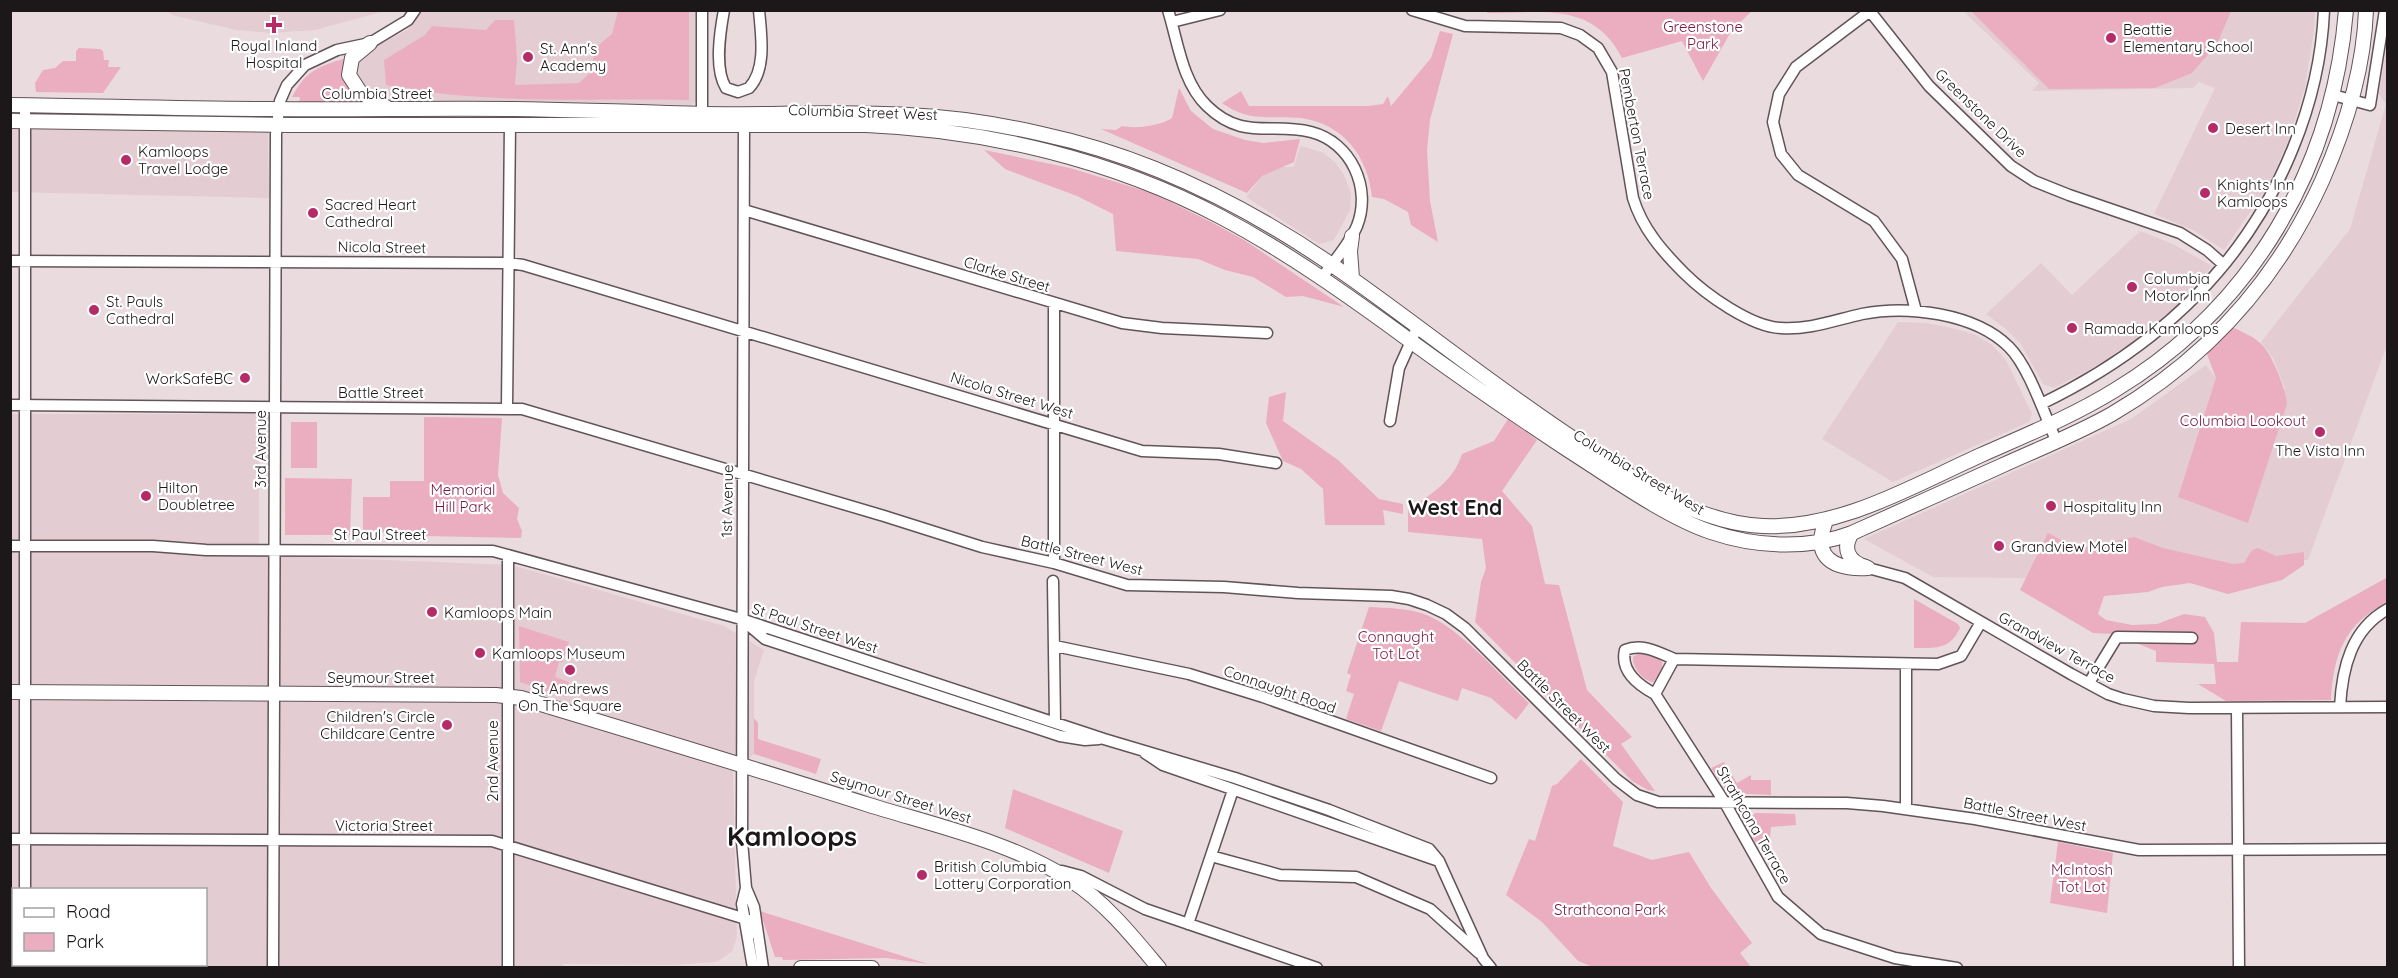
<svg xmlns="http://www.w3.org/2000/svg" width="2398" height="978" font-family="Quicksand,sans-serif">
<rect width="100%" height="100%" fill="#eadbdf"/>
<path fill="#e4ccd3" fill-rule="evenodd" d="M 167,11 L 385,11 L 315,30 L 270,33 L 236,30 L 172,15 Z
M 421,11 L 696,11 L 696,101 L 691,105 L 430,101 L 369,94 L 353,71 L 356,61 L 366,52 L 407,30 Z
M 1963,11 L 2315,11 L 2314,31 L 2305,87 L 2290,136 L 2270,183 L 2224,250 L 2193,230 L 2154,214 L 2215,88 L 2199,82 L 2193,88 L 2032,91 L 2039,83 Z
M 2387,40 L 2387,345 L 2308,560 L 2253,559 L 2253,581 L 1933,577 L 1864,539 L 2131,419 L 2206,365 L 2216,378 L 2214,390 L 2178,497 L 2285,389 L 2273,358 L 2261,342 L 2350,229 L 2386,104 L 2379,94 Z
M 11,129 L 268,130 L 269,198 L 11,192 Z
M 1300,146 L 1322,152 L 1335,162 L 1344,175 L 1351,193 L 1350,210 L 1334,240 L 1319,244 L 1246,197 L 1262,176 L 1279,167 L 1294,167 Z
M 2140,231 L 2173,244 L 2212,266 L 2174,308 L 2131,343 L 2094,367 L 2054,388 L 2043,384 L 2021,344 L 2006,329 L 1986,314 L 2041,263 L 2072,295 Z
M 1898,322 L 1927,323 L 1956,329 L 1976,335 L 1992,345 L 2006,360 L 2032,414 L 2029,422 L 1893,482 L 1822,439 Z
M 10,414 L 259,414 L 259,555 L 512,565 L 724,626 L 764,650 L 754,681 L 754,754 L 733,772 L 737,937 L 732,951 L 723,958 L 715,962 L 674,965 L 563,964 L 563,968 L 11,967 ZM 14,890 L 206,890 L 206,964 L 14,964 Z"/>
<path fill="#eaaec0" d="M 618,11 L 689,11 L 689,100 C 589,98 485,105 386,85 L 384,60 L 425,35 L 432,26 L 486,30 L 495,20 L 514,20 L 517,59 L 515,85 L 579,83 L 592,71 L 594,49 L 612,34 Z
M 1487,11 L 1487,10 L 1752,11 L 1732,30 L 1703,81 L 1682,41 L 1622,58 C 1593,2 1544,13 1491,13 L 1487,13 Z
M 1971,11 L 2231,11 L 2217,44 L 2192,73 L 2155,88 L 2049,89 Z
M 1440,31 L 1453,34 L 1430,120 L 1427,150 L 1430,201 L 1438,242 L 1411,225 L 1408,212 L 1384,199 L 1372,197 C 1368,157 1344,124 1301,118 C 1270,115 1250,123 1222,103 L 1241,91 L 1249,106 L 1368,106 L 1383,104 L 1388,96 L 1391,106 L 1431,58 Z
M 79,48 L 100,49 L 103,51 L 104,60 L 109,60 L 108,67 L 121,67 L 103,93 L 36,92 L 35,83 L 43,70 L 55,68 L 63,61 L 76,61 L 76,51 Z
M 347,58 L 365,101 L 364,103 L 299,103 L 300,97 L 292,97 C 306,70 319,66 347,58 Z
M 1179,88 L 1191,111 L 1213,129 L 1245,140 L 1263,143 L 1300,139 L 1294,162 L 1262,176 L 1247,193 L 1101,129 L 1116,130 L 1122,126 C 1136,129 1160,126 1172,118 Z
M 952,124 L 1037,137 L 1124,163 L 1190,189 L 1189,191 L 1075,152 L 951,127 Z
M 984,150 L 1070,168 L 1152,193 L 1213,223 L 1244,240 L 1344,307 L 1303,296 L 1286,297 L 1253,277 L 1225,270 L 1198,259 L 1116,251 L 1113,214 L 1077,196 L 1005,169 Z
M 2230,326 C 2260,340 2265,342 2278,373 C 2282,384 2286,393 2287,404 L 2248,523 L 2178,497 L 2216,378 L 2205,349 Z
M 1286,392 L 1283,421 L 1338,460 L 1379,499 L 1403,504 L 1403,514 L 1383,510 L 1385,525 L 1325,525 L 1323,489 L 1301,469 L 1283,461 L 1266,423 L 1269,397 Z
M 424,417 L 502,418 L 498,475 L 503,493 L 519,508 L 517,519 L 522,531 L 521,538 L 424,536 L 423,532 L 363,532 L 363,497 L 390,497 L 390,481 L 424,481 Z
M 1508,419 L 1537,440 L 1502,491 L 1532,526 L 1545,584 L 1559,585 L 1587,690 L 1632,737 L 1621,744 L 1655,791 L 1648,790 L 1632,781 L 1475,622 L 1481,582 L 1486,568 L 1482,539 L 1408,532 L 1408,510 C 1431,494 1453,482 1462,454 L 1494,441 Z
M 291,422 L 317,422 L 317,468 L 291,468 Z
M 285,478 L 352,479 L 350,535 L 285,535 Z
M 2048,533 L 2078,549 L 2134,537 L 2163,548 L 2233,564 L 2244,563 L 2252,550 L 2258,548 L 2276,556 L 2304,552 L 2304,565 L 2282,580 L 2228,594 L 2190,583 L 2162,587 L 2148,592 L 2104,596 L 2098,614 L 2106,620 L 2132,625 L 2157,624 L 2184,614 L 2205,617 L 2214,633 L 2217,662 L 2238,662 L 2241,622 L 2305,623 L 2388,577 L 2387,603 C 2345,622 2333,656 2331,700 L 2226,701 L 2198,684 L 2216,684 L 2214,664 L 2156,662 L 2156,651 L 2114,634 L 2093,633 L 2020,590 Z
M 1914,599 L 1958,624 L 1960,628 C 1950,650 1935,648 1914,648 Z
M 1369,607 C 1387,608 1407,608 1424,614 C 1460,627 1501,677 1529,703 L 1516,720 L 1491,698 L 1462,688 L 1458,701 L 1399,681 L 1381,731 L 1346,719 L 1354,694 L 1346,691 L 1351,675 L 1347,673 Z
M 519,626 L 569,642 L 563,662 L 559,662 L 555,677 L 569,682 L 566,697 L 520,682 Z
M 1639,653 L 1658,655 C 1667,664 1660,673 1653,682 C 1643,681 1632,667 1633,657 Z
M 754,718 L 758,723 L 758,739 L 821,759 L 816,774 L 754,754 Z
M 1581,759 L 1623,802 L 1613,846 L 1652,860 L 1689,852 L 1711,888 L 1752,943 L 1740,953 L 1751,967 L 1593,967 L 1578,961 L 1542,922 L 1506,895 L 1529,839 L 1535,841 L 1552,786 L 1557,784 Z
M 1724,762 L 1737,783 L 1751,775 L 1751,780 L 1771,780 L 1771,795 L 1728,793 L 1711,768 Z
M 1013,789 L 1123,831 L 1109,873 L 1005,828 Z
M 1756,813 L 1795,814 L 1796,825 L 1771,827 L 1770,839 L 1755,842 L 1747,827 L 1748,817 Z
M 2058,842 L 2113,853 L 2107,913 L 2050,903 Z
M 760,911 L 928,964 L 887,958 L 783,960 L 782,957 L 775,957 Z"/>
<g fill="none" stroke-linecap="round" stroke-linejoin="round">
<defs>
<path id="minor" d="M 702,10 L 702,121
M 724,10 C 720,32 714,69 726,88 L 738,92 L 749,88 C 767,69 761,34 759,10
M 1168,10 C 1178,42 1182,82 1207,106 C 1243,141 1271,122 1311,132 C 1351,142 1372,188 1357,226 C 1349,245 1333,262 1321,279
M 1412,10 L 1465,26 L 1561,28 L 1580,35 L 1598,48 L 1612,72 L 1633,198 C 1642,228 1662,251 1684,273 C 1705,294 1751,327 1781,328 C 1809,330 1835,320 1862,314 C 1907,305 1975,313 2009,347 C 2029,367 2044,414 2056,440
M 1869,10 L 1929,86 L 2011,166 L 2034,181 L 2069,195 L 2180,233 L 2207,250 L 2224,265
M 1870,11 L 1796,67 L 1779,94 L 1773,122 L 1781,154 L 1798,175 L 1874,221 L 1902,259 L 1916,311
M 1172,22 L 1220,10
M 2333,95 L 2370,105 L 2385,10
M 744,118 L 742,841 L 746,888 L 754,907 L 763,968
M 744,210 L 1122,323 L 1162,328 L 1267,333
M 10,261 L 508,263 L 523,265 L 1142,451 L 1219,454 L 1276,463
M 1054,304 L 1054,563
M 2041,404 C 2155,349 2245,267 2293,148 C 2311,104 2322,58 2324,10
M 10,405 L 522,409 L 884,516 L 982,547 L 1054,563 L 1127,585 L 1224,587 L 1298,593 L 1391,596 L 1409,599 L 1427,605 L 1446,614 L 1465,628 L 1616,779 L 1637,795 L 1658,802 L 1847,803 L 1883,806 L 1975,819 L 2139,850 L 2388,849
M 507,407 L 510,124
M 1390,421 L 1399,368 L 1417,328
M 10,546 L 153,546 L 206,550 L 493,551 L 741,619 L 1104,739 L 1235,778 L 1329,810 L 1429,849 L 1439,861 L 1483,958 L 1491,968
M 1868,568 L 1905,578 L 2071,674 L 2108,694 L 2123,699 L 2154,706 L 2189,708 L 2388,707
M 1053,581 L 1055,722
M 746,623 L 765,639 L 1060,736 L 1085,740 L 1099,739
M 1055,646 L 1189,674 L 1263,697 L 1491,778
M 1674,659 L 1655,694 L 1725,803 L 1778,897 L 1821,934 L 1895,958 L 1957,968
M 2089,683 L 2117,637 L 2192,638
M 1655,694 C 1638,685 1620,671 1625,650 C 1642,643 1658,652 1674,659 L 1938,664 L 1961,656 L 1981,622
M 2340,707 C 2342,669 2351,629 2388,609
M 2237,709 L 2239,968
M 1145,753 L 1163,765 L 1439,861
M 1906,809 L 1906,664
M 10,839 L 492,841 L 749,920 L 752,924 L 753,933
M 1211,856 L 1280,875 L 1356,877 L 1430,909 L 1479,953
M 1062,871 L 1081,876 L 1145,909 L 1317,968
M 746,888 L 742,904 L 753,968
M 25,890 L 25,105
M 1188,924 L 1233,790
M 25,964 L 25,968
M 273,968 L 276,134 L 280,101 L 287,85 L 305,65 L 337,50 L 370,43 L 408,20 L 415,10
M 508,968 L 508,555"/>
<path id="major" d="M 370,43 L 352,58 L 349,75 L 360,92 L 386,107
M 10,105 C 97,106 183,109 269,109 C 350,110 432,108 514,109 C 577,110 640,112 704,114 C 772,115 840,111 908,115 C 953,117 998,124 1042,134 C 1154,158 1255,210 1348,276 C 1426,331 1500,391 1580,443 C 1635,480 1695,523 1763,526 C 1841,529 1912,486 1981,455 C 2026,435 2073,416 2115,390 C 2252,307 2333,169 2346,10
M 10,121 L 290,125 L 866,125 C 988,130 1113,160 1221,217 C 1287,252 1349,296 1409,340 C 1461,378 1515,415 1568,450 C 1609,476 1666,517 1711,532 C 1755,547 1808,550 1852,533 C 1902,511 1951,488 2001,466 C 2038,449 2077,434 2112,414 C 2206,359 2277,280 2322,181 C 2345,129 2364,68 2366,10
M 1352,278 L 1350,251 L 1352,236
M 1826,520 C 1824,527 1820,536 1821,544 C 1824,567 1850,569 1868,568
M 1852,533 C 1842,548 1848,562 1866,567
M 10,692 L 496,695 L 521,698 C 637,733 753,768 869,805 C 937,826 1011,842 1072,881 C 1106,903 1133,937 1159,968
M 801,968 L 872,968"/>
</defs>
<use href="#minor" stroke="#615458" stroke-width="13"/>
<use href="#major" stroke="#615458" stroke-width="16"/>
<use href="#minor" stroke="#fff" stroke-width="10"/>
<use href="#major" stroke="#fff" stroke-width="14"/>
</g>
<g fill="#b52b68" stroke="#fff" stroke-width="2">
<path d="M271 16h6v6h6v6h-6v6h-6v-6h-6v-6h6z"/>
<circle cx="2111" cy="38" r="6"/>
<circle cx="528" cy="57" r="6"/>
<circle cx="2213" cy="128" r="6"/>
<circle cx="126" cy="160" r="6"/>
<circle cx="2205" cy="193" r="6"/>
<circle cx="313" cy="213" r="6"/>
<circle cx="2132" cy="287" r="6"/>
<circle cx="94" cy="310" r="6"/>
<circle cx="2072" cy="328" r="6"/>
<circle cx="245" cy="378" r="6"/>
<circle cx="2320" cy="432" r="6"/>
<circle cx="146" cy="496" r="6"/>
<circle cx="2051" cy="506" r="6"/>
<circle cx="1999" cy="546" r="6"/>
<circle cx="432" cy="612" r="6"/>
<circle cx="480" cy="653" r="6"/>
<circle cx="570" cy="670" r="6"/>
<circle cx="447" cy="725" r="6"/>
<circle cx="922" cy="875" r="6"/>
</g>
<g text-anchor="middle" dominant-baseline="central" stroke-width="4.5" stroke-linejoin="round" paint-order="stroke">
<g font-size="15" fill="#781943" stroke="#fff">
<text x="1703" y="26">Greenstone<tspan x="1703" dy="17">Park</tspan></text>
<text x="2243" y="420">Columbia Lookout</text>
<text x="463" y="489">Memorial<tspan x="463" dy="17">Hill Park</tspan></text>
<text x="1396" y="636">Connaught<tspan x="1396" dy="17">Tot Lot</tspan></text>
<text x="2082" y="869">McIntosh<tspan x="2082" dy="17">Tot Lot</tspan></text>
<text x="1610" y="909">Strathcona Park</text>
</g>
<g font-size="15" fill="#1c1718" stroke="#fff" text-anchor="start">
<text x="2123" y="29">Beattie<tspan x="2123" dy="17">Elementary School</tspan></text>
<text x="274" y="45" text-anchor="middle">Royal Inland<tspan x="274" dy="17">Hospital</tspan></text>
<text x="540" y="48">St. Ann's<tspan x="540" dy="17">Academy</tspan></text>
<text x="2225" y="128">Desert Inn</text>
<text x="138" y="151">Kamloops<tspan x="138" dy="17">Travel Lodge</tspan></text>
<text x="2217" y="184">Knights Inn<tspan x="2217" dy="17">Kamloops</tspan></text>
<text x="325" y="204">Sacred Heart<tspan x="325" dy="17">Cathedral</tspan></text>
<text x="2144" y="278">Columbia<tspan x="2144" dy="17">Motor Inn</tspan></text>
<text x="106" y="301">St. Pauls<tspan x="106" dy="17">Cathedral</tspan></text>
<text x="2084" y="328">Ramada Kamloops</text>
<text x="233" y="378" text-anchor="end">WorkSafeBC</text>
<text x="2320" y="450" text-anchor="middle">The Vista Inn</text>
<text x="158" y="487">Hilton<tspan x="158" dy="17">Doubletree</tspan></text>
<text x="2063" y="506">Hospitality Inn</text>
<text x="2011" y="546">Grandview Motel</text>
<text x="444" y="612">Kamloops Main</text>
<text x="492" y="653">Kamloops Museum</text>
<text x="570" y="688" text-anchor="middle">St Andrews<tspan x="570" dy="17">On The Square</tspan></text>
<text x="435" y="716" text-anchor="end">Children's Circle<tspan x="435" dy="17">Childcare Centre</tspan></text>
<text x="934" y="866">British Columbia<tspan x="934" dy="17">Lottery Corporation</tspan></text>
</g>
<g font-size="15" fill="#1c1718" stroke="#fff">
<text x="377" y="93">Columbia Street</text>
<text transform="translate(863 112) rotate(2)">Columbia Street West</text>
<text transform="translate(1981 113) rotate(44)">Greenstone Drive</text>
<text transform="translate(1637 134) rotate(79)">Pemberton Terrace</text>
<text transform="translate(382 247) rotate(1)">Nicola Street</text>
<text transform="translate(1007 274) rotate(17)">Clarke Street</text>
<text x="381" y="392">Battle Street</text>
<text transform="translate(1012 395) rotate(17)">Nicola Street West</text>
<text transform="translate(260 449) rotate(-90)">3rd Avenue</text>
<text transform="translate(1639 472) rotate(31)">Columbia Street West</text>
<text transform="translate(727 501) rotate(-89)">1st Avenue</text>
<text x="380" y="534">St Paul Street</text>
<text transform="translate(1082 555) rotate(14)">Battle Street West</text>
<text transform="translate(815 628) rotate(18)">St Paul Street West</text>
<text transform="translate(2057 647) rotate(29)">Grandview Terrace</text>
<text x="381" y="677">Seymour Street</text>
<text transform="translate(1280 689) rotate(19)">Connaught Road</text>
<text transform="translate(1564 706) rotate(45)">Battle Street West</text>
<text transform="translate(492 761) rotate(-90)">2nd Avenue</text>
<text transform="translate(901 797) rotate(17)">Seymour Street West</text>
<text transform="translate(2025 814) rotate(11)">Battle Street West</text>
<text x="384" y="825">Victoria Street</text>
<text transform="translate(1754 825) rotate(60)">Strathcona Terrace</text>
</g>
<g font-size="21" font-weight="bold" fill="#1c1718" stroke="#fff">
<text x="1455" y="507">West End</text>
</g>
<g font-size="27" font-weight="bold" fill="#1c1718" stroke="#fff">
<text x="792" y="836">Kamloops</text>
</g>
</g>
<rect width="2398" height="978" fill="none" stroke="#1c1718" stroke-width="24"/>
<rect x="12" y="888" width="195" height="78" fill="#ffffff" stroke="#a4a2a3" stroke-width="1.5"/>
<rect x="24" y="908" width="30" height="9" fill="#ffffff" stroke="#a4a2a3" stroke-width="1.5"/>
<text x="66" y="918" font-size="18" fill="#1c1718">Road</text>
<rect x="24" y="933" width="30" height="18" fill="#eaaec0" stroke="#a4a2a3" stroke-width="1.5"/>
<text x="66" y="948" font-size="18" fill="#1c1718">Park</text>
</svg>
